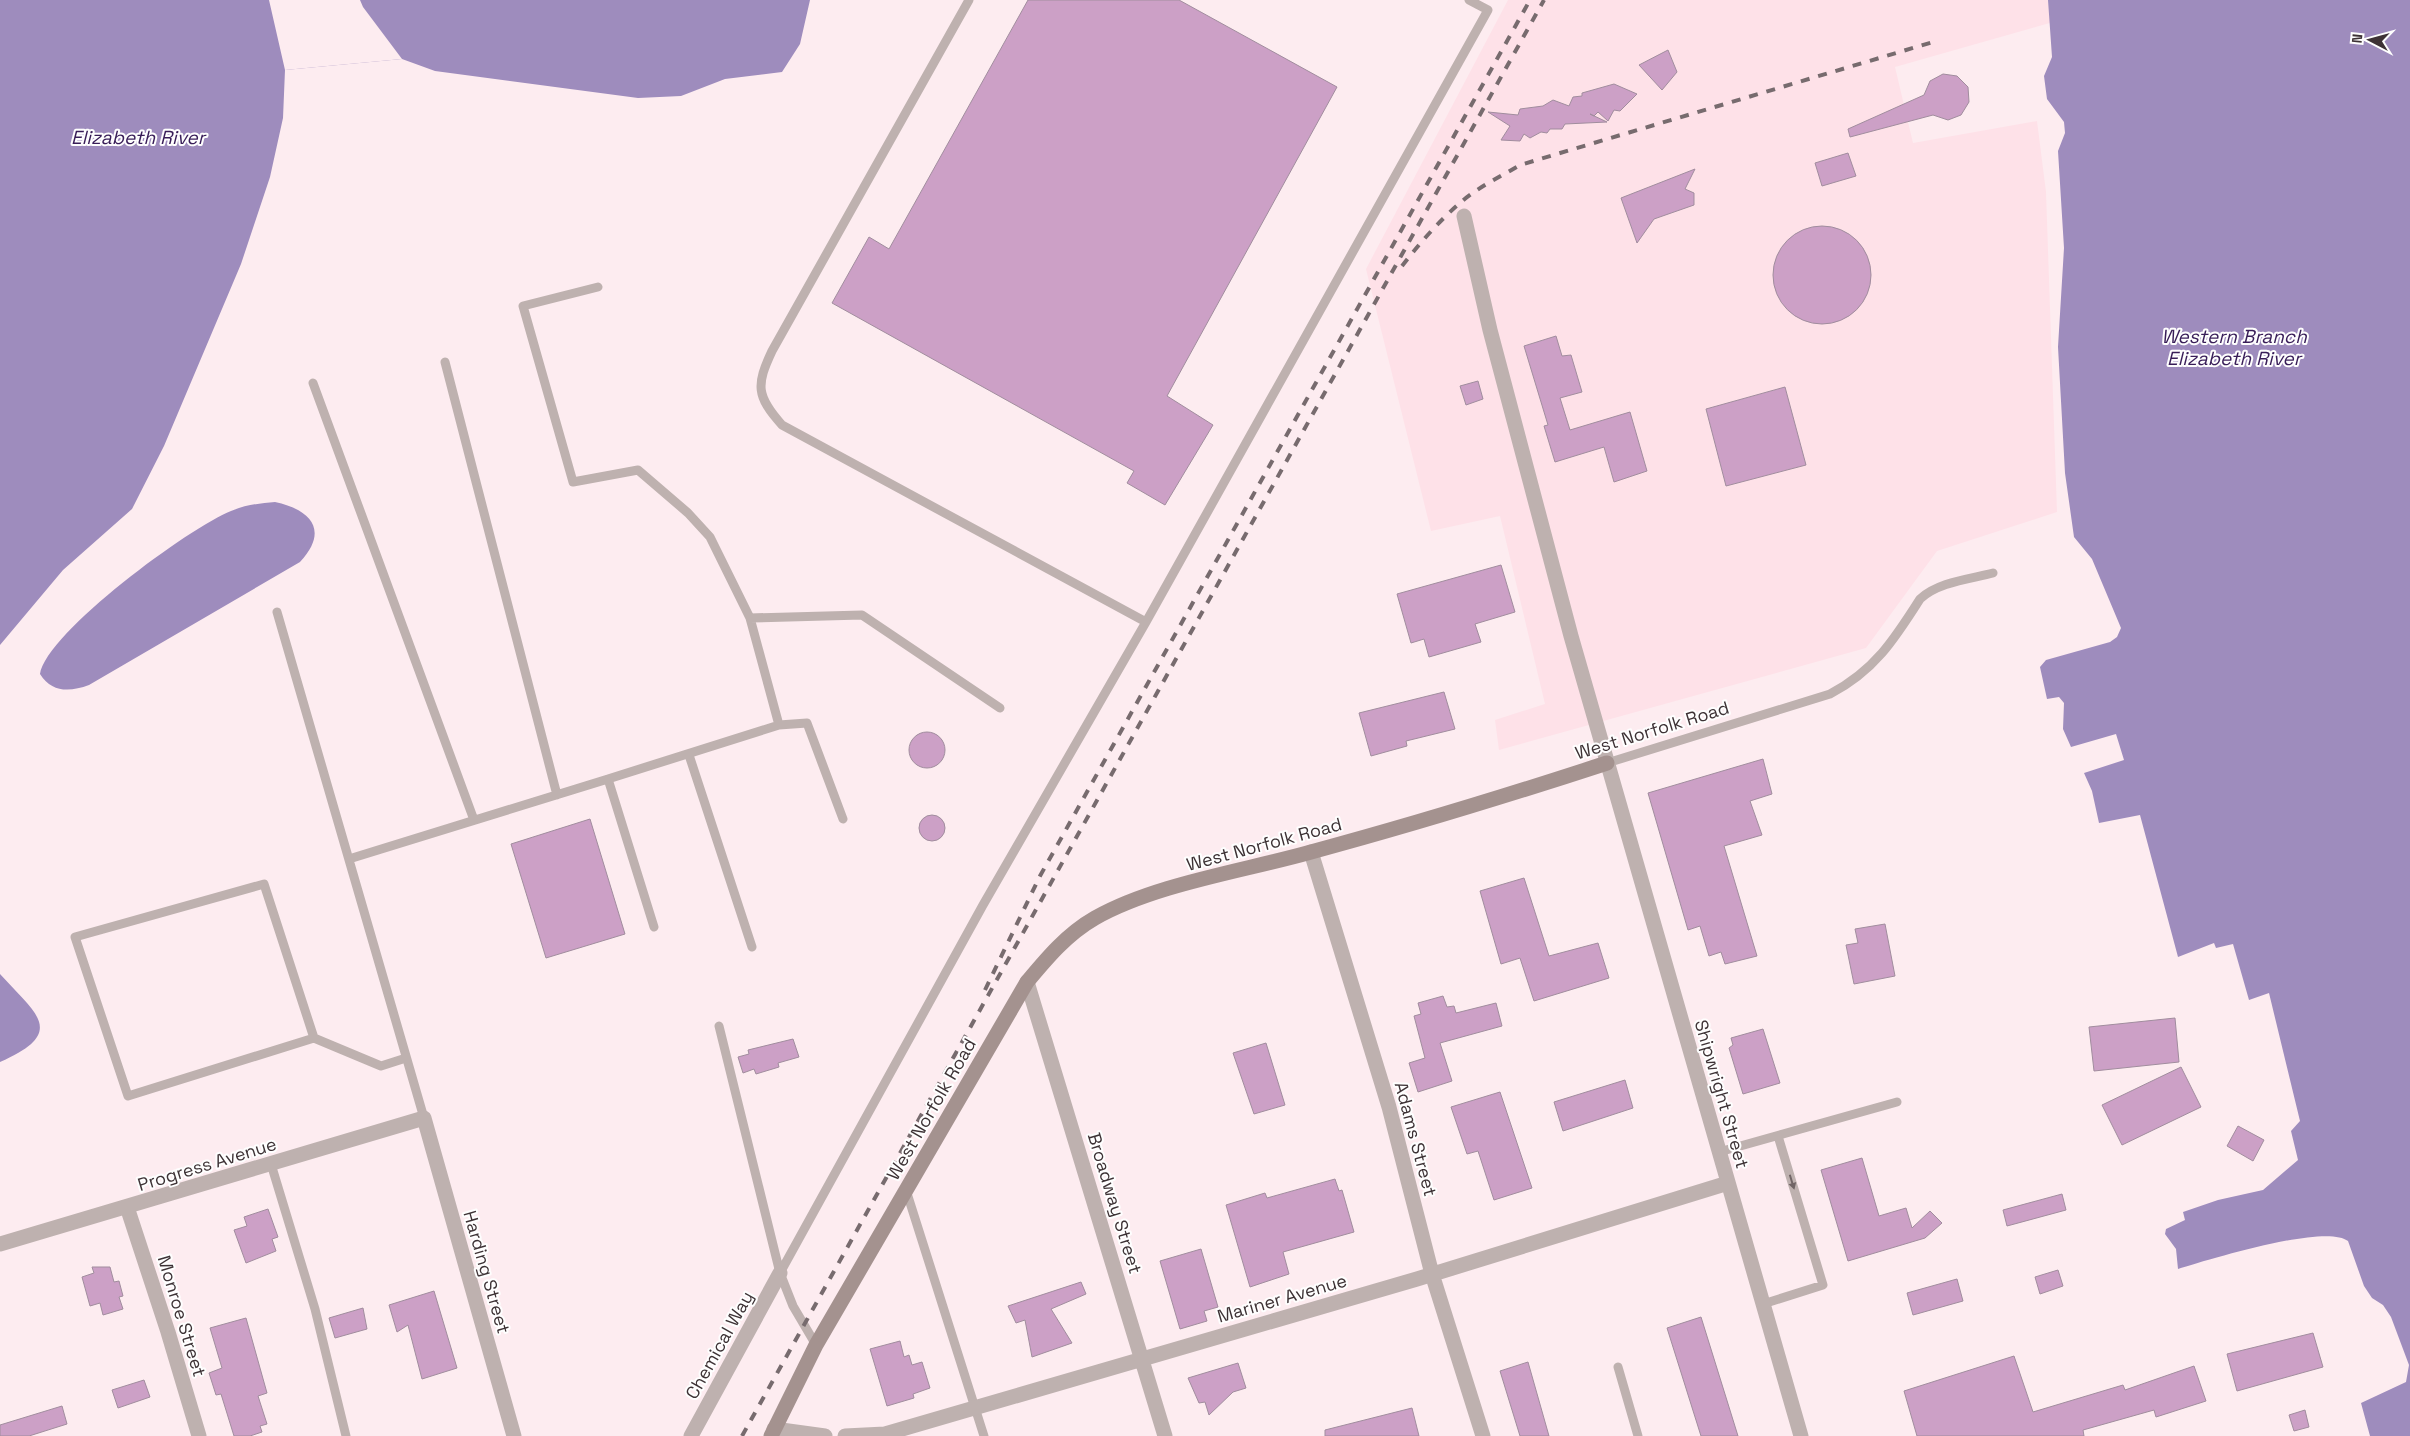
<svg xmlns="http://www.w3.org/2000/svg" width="2410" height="1436" font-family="'Space Grotesk',sans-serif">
<rect width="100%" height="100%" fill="#fdecf0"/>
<path fill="#fee1e8" d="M 1508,0 L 2131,0 L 1895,67 L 1913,143 L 2037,121 L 2046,192 L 2057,512 L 1937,551 L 1866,648 L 1499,750 L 1495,720 L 1545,704 L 1500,516 L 1431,531 L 1366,269 Z"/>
<path fill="#9e8cbd" d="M 0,0 L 810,0 L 800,44 L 782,72 L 725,79 L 681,96 L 638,98 L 435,71 L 402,59 L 285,70 L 283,118 L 270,177 L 241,264 L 164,446 L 132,509 L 63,570 L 0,645 Z
M 2048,0 L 2410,0 L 2410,1436 L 2370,1436 L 2361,1403 L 2406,1382 L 2409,1365 L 2391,1317 L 2383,1305 L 2372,1298 L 2364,1286 L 2348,1241 C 2326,1223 2208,1260 2178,1269 L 2176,1249 L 2165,1234 L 2166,1229 L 2185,1220 L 2183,1212 L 2218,1200 L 2263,1190 L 2298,1160 L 2291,1131 L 2300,1121 L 2269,993 L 2249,1000 L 2233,944 L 2216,948 L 2214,943 L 2178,957 L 2140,815 L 2099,823 L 2092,791 L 2084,773 L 2124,760 L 2116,734 L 2071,747 L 2063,729 L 2064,703 L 2059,697 L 2047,699 L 2040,667 L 2046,660 L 2110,642 L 2117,637 L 2121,628 L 2092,559 L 2074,537 L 2065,473 L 2058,347 L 2064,248 L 2058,151 L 2065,133 L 2064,122 L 2047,99 L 2044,76 L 2052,57 Z
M 275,502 C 312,510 329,531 300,562 L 89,685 C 70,692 52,693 40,674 C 47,632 190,527 231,511 C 245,505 260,503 275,502 Z
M 0,974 C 36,1014 68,1032 0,1062 Z"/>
<path fill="#fdecf0" d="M 269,0 L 360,0 L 363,7 L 402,59 L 285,70 Z"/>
<path fill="#cca0c6" stroke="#a18d9e" d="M 1028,0 L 1179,0 L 1337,87 L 1167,396 L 1213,425 L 1165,505 L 1127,483 L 1134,471 L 832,303 L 869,237 L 889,249 Z
M 1668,50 L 1677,72 L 1662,90 L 1639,65 Z
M 1943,74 L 1957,76 L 1968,87 L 1969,102 L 1961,115 L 1948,120 L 1933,115 L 1850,137 L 1848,129 L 1924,95 L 1930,81 Z
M 1614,84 L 1637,94 L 1620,111 L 1614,110 L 1608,121 L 1598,112 L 1594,116 L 1590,114 L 1607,122 L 1565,124 L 1562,129 L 1550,129 L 1547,133 L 1541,132 L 1530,138 L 1524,134 L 1520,141 L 1501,140 L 1510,126 L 1488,112 L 1518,115 L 1520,109 L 1543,106 L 1553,100 L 1569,106 L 1573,97 L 1582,96 L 1582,93 Z
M 1848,153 L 1856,176 L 1822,186 L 1815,163 Z
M 1695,169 L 1685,189 L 1694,193 L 1694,205 L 1654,219 L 1637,243 L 1621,198 Z
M1773 275a49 49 0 1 1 98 0a49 49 0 1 1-98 0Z
M 1556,336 L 1562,356 L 1571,355 L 1582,392 L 1560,398 L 1570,430 L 1630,412 L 1647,471 L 1614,482 L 1604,447 L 1555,462 L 1544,426 L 1548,425 L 1524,346 Z
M 1478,381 L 1483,399 L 1466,405 L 1460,386 Z
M 1785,387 L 1806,465 L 1726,486 L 1706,409 Z
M 1501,565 L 1515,612 L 1475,624 L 1481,642 L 1429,657 L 1424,639 L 1411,643 L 1397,594 Z
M 1444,692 L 1455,729 L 1406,741 L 1407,746 L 1371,756 L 1359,713 Z
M909 750a18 18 0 1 1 36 0a18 18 0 1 1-36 0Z
M 1763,759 L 1772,794 L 1750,801 L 1762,835 L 1724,846 L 1757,956 L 1725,964 L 1721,952 L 1709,956 L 1700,926 L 1688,930 L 1648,793 Z
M919 828a13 13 0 1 1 26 0a13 13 0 1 1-26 0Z
M 590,819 L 625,934 L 546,958 L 511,844 Z
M 1524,878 L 1549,956 L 1598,943 L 1609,978 L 1534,1001 L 1520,958 L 1501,964 L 1480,891 Z
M 1885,924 L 1895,976 L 1854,984 L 1846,945 L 1858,943 L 1855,929 Z
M 1443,996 L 1447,1007 L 1454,1006 L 1456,1013 L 1496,1003 L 1502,1026 L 1440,1043 L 1452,1081 L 1418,1092 L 1409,1063 L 1425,1058 L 1414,1016 L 1421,1014 L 1418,1003 Z
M 2175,1018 L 2179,1062 L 2094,1071 L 2089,1027 Z
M 1763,1029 L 1780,1083 L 1743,1094 L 1729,1048 L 1733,1045 L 1731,1038 Z
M 793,1039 L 799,1057 L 778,1063 L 779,1067 L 756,1074 L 754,1069 L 743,1073 L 738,1057 L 749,1054 L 748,1050 Z
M 1266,1043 L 1285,1105 L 1254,1114 L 1233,1053 Z
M 2181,1067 L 2201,1107 L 2122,1145 L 2102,1105 Z
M 1625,1080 L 1633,1108 L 1563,1131 L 1554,1102 Z
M 1500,1092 L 1532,1188 L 1494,1200 L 1478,1151 L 1467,1154 L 1451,1107 Z
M 2238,1126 L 2264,1140 L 2253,1161 L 2227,1146 Z
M 1862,1158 L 1879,1216 L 1906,1208 L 1912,1228 L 1930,1211 L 1942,1223 L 1925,1238 L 1848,1261 L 1821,1170 Z
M 1335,1179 L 1339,1191 L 1342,1190 L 1354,1232 L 1283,1252 L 1289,1274 L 1250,1287 L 1226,1205 L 1265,1193 L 1267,1198 Z
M 2062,1194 L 2066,1210 L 2007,1226 L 2003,1210 Z
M 268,1209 L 278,1237 L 272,1239 L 276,1251 L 246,1263 L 234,1230 L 247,1226 L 244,1217 Z
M 1201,1249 L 1218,1307 L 1204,1311 L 1207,1321 L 1180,1329 L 1160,1261 Z
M 92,1267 L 110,1267 L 114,1282 L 119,1281 L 123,1296 L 119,1297 L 123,1309 L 103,1315 L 100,1303 L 90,1306 L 82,1277 L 94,1273 Z
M 2058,1270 L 2063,1286 L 2040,1294 L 2035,1277 Z
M 1957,1279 L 1963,1301 L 1913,1315 L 1907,1293 Z
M 1081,1282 L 1086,1294 L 1051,1309 L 1072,1343 L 1032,1357 L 1025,1320 L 1016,1323 L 1008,1306 Z
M 434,1291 L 457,1368 L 422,1379 L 408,1325 L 397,1332 L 389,1305 Z
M 363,1308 L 367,1329 L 335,1338 L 329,1318 Z
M 1701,1317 L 1738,1436 L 1701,1436 L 1667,1328 Z
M 246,1318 L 267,1393 L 258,1396 L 267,1424 L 260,1426 L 262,1432 L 250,1436 L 234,1436 L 221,1394 L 216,1395 L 209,1373 L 222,1368 L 210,1328 Z
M 2313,1333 L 2323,1367 L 2237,1391 L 2227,1354 Z
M 900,1341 L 904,1357 L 909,1355 L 912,1365 L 922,1362 L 930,1388 L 913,1394 L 914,1398 L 887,1406 L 870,1349 Z
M 2014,1356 L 2033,1412 L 2123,1385 L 2125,1390 L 2194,1366 L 2206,1401 L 2156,1417 L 2154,1410 L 2083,1430 L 2084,1436 L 1917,1436 L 1904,1391 Z
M 1528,1362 L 1549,1436 L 1520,1436 L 1500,1371 Z
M 1238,1363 L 1246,1388 L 1233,1392 L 1209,1415 L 1205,1402 L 1199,1403 L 1188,1378 Z
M 144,1380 L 150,1397 L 118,1408 L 112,1390 Z
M 62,1406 L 67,1424 L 29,1436 L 0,1436 L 0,1425 Z
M 1412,1408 L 1419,1436 L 1325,1436 L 1325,1430 Z
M 2305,1410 L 2309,1427 L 2294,1431 L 2289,1415 Z"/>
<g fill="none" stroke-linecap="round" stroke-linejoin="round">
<path stroke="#beb1af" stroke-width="9" d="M 969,0 L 772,351 C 756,385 756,396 782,425 L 1146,622
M 598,287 L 523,306 L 573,482 L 638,470 L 688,513 L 710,537 L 750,618 L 779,725 L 608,779
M 445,362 L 557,795
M 313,383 L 474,820
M 277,612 L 424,1118
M 750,618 L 862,615 L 1000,708
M 779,725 L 807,723 L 843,819
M 689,755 L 752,947
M 1607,763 L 1830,694 C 1874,671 1894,640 1920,599 C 1938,582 1970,579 1993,573
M 349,859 L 608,779 L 654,927
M 719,1026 L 780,1273 L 793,1306 L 816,1345
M 314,1038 L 264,884 L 75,937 L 128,1096 L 314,1038 L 381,1066 L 406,1058
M 1719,1152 L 1897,1102
M 271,1164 L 315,1309 L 346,1436
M 906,1190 L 984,1436
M 780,1273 L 983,905 L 1146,622 L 1488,10 L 1469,0
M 1763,1304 L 1823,1285 L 1778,1136
M 1618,1367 L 1638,1436"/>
<path stroke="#beb1af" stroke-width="15" d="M 1464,216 L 1490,330 L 1571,636 L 1801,1436
M 1311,852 L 1389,1107 L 1432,1274 L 1483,1436
M 1027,982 L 1165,1436
M 127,1207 L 168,1332 L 199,1436
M 0,1244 L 424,1118 L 514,1436
M 774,1429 L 825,1436
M 691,1436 L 780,1273
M 845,1436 L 885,1434 L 1417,1279 L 1728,1183"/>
<path stroke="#a4928f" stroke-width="15" d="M 771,1436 L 816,1345 L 1027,982 C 1047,958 1067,934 1095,918 C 1155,884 1244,871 1311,852 C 1411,825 1509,795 1607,763"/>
<path stroke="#776b6e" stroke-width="4" stroke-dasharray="9 9" stroke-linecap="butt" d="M 1402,266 C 1419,244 1439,221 1460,203 C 1478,187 1500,177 1520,165 L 1933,42
M 985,990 L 1040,876 L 1530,0
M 742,1436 L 1544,0"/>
</g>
<defs><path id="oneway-solid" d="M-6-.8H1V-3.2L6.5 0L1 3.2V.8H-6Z" transform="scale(1.25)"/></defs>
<use fill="#716566" href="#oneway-solid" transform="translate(1792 1182) rotate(73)"/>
<g text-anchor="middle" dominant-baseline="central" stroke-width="4" stroke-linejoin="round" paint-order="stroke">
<g font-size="18" fill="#3d3235" stroke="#fefefe">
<text transform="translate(1652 730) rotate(-17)">West Norfolk Road</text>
<text transform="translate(1264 844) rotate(-15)">West Norfolk Road</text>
<text transform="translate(1722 1094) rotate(74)">Shipwright Street</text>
<text transform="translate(931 1109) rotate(-60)">West Norfolk Road</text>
<text transform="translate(1416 1139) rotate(75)">Adams Street</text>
<text transform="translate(207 1164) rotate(-17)">Progress Avenue</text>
<text transform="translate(1115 1203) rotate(73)">Broadway Street</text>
<text transform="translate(487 1272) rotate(74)">Harding Street</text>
<text transform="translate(1282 1298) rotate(-16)">Mariner Avenue</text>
<text transform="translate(182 1316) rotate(73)">Monroe Street</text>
<text transform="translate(719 1345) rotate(-61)">Chemical Way</text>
</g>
<g font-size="19" font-style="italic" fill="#381d58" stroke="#fefefe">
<text x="138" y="137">Elizabeth River</text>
<text x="2234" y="336">Western Branch<tspan x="2234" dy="22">Elizabeth River</tspan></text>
</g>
</g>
<g transform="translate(2370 40) rotate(276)" stroke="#fefefe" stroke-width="4" paint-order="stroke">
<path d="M0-4L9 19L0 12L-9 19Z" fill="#3d3235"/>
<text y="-8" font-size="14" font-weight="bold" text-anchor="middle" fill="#3d3235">N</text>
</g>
</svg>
